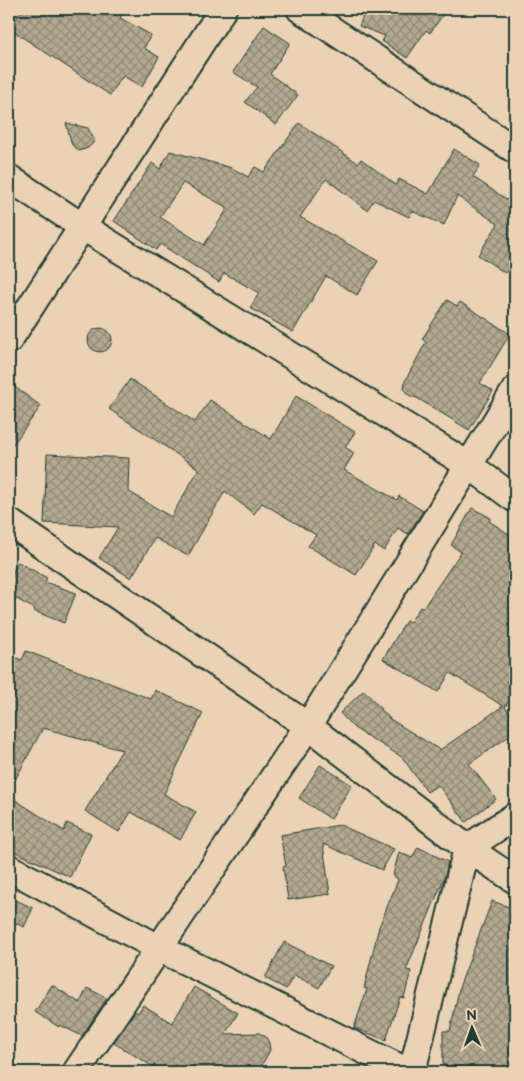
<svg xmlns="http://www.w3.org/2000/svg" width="524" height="1081" font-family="'Balsamiq Sans',sans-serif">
<defs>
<pattern id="building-cross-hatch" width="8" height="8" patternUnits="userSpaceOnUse" patternTransform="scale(1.25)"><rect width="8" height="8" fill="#b3a890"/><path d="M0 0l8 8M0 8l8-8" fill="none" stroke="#918a76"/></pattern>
</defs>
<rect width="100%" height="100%" fill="#ecd2b4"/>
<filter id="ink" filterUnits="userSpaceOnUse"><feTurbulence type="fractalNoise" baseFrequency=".02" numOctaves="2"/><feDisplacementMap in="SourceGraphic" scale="10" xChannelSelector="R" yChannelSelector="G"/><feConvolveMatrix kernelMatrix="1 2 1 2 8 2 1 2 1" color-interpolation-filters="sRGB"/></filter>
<g filter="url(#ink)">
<path fill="url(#building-cross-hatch)" stroke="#1f3d34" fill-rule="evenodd" d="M 22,9 L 125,9 L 120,18 L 151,35 L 144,48 L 159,57 L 142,87 L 123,76 L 110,95 L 10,29 Z
M 366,9 L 447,9 L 430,33 L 426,30 L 407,58 L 382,41 L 385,36 L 359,26 Z
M 264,26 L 290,43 L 270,74 L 298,95 L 276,125 L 245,102 L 257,87 L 233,72 Z
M 66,123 L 88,128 L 95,141 L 88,148 L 79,151 L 72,145 Z
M 299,123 L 358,163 L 361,159 L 396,185 L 399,179 L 428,194 L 454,149 L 480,165 L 473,177 L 512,203 L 515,199 L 515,257 L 505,273 L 478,255 L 498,224 L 457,196 L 444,225 L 412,211 L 409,217 L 374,200 L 367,210 L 326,179 L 300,217 L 378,261 L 357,295 L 326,276 L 293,332 L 250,308 L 259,293 L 224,273 L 219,282 L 160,244 L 156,250 L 114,221 L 152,163 L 160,169 L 170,151 L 232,168 L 248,177 L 255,167 L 264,172 ZM 183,183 L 228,208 L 204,245 L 160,217 Z
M 447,300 L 457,306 L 460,302 L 510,334 L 480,383 L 493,391 L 469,430 L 417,398 L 413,397 L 407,394 L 404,388 L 405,381 L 426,342 L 422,339 Z
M88 340a12 12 0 1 1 24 0a12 12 0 1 1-24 0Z
M 130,379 L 195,422 L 210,400 L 271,439 L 296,396 L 355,432 L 345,447 L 354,453 L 344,470 L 397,500 L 399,496 L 423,511 L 408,534 L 398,528 L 384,551 L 375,545 L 356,575 L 308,546 L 316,535 L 262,503 L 254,514 L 225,491 L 188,556 L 155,538 L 131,578 L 99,558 L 118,527 L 44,523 L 47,454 L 129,458 L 128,491 L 171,517 L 199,469 L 109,409 Z
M 9,383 L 41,406 L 9,450 Z
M 472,508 L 491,518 L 489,521 L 515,538 L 515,668 L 506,682 L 515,688 L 515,692 L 505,707 L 515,721 L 515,732 L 469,764 L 496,799 L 466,822 L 438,785 L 427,792 L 402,757 L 354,728 L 340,713 L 364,690 L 390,719 L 440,750 L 503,706 L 450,673 L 438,692 L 383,659 L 406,621 L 410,622 L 420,607 L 423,608 L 461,552 L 451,545 Z
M 18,562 L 47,578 L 45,582 L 76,593 L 64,623 L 34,611 L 35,609 L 9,595 L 9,579 Z
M 26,651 L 151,699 L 155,690 L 203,713 L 164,794 L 196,812 L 180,840 L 131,812 L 119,832 L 85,811 L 122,750 L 80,739 L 80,738 L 43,728 L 9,791 L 9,655 L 22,660 Z
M 320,765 L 352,785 L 331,819 L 299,798 Z
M 9,796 L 64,831 L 67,823 L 91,834 L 70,877 L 9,849 Z
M 340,825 L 394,849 L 382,870 L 323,844 L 330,894 L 288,900 L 283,867 L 286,866 L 280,835 Z
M 418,847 L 448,862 L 445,876 L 406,970 L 411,971 L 404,998 L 400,997 L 386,1040 L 354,1028 L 367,989 L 364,988 L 379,927 L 398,880 L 393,875 L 399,852 L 412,858 Z
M 9,897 L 33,908 L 24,927 L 9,920 Z
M 492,901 L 515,909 L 515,1070 L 474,1072 L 474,1067 L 443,1066 L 443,1031 L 450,1031 L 460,985 Z
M 284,942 L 331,966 L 319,988 L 294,975 L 286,989 L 265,978 Z
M 52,985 L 80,1003 L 87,988 L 107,998 L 82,1036 L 60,1025 L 59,1027 L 35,1012 Z
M 194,987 L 238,1013 L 225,1034 L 259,1033 L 266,1037 L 269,1043 L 270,1050 L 258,1072 L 162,1072 L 114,1043 L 135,1011 L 138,1013 L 143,1005 L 172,1023 Z"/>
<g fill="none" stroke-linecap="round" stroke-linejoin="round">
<defs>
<path id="street" d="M 300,9 L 515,150
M 9,178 L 83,227 L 470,466 L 515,499
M 9,340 L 223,9
M 9,522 L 308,726 L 467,848 L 515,880
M 9,868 L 159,948 L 408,1072
M 76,1072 L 308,726 L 515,390
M 412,1072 L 467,848 L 515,816"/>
</defs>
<use href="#street" stroke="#1f3d34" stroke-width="30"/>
<use href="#street" stroke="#ecd2b4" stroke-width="26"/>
</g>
</g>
<rect width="524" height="1081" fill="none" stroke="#ecd2b4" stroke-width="30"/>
<rect x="15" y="15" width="494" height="1051" fill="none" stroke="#1f3d34" stroke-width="2" filter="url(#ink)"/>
<g transform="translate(472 1028) rotate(358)" stroke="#ecd2b4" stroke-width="4" paint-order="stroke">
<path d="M0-4L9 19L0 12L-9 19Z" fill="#1f3d34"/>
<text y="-8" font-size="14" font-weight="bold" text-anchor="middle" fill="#1f3d34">N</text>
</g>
</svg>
